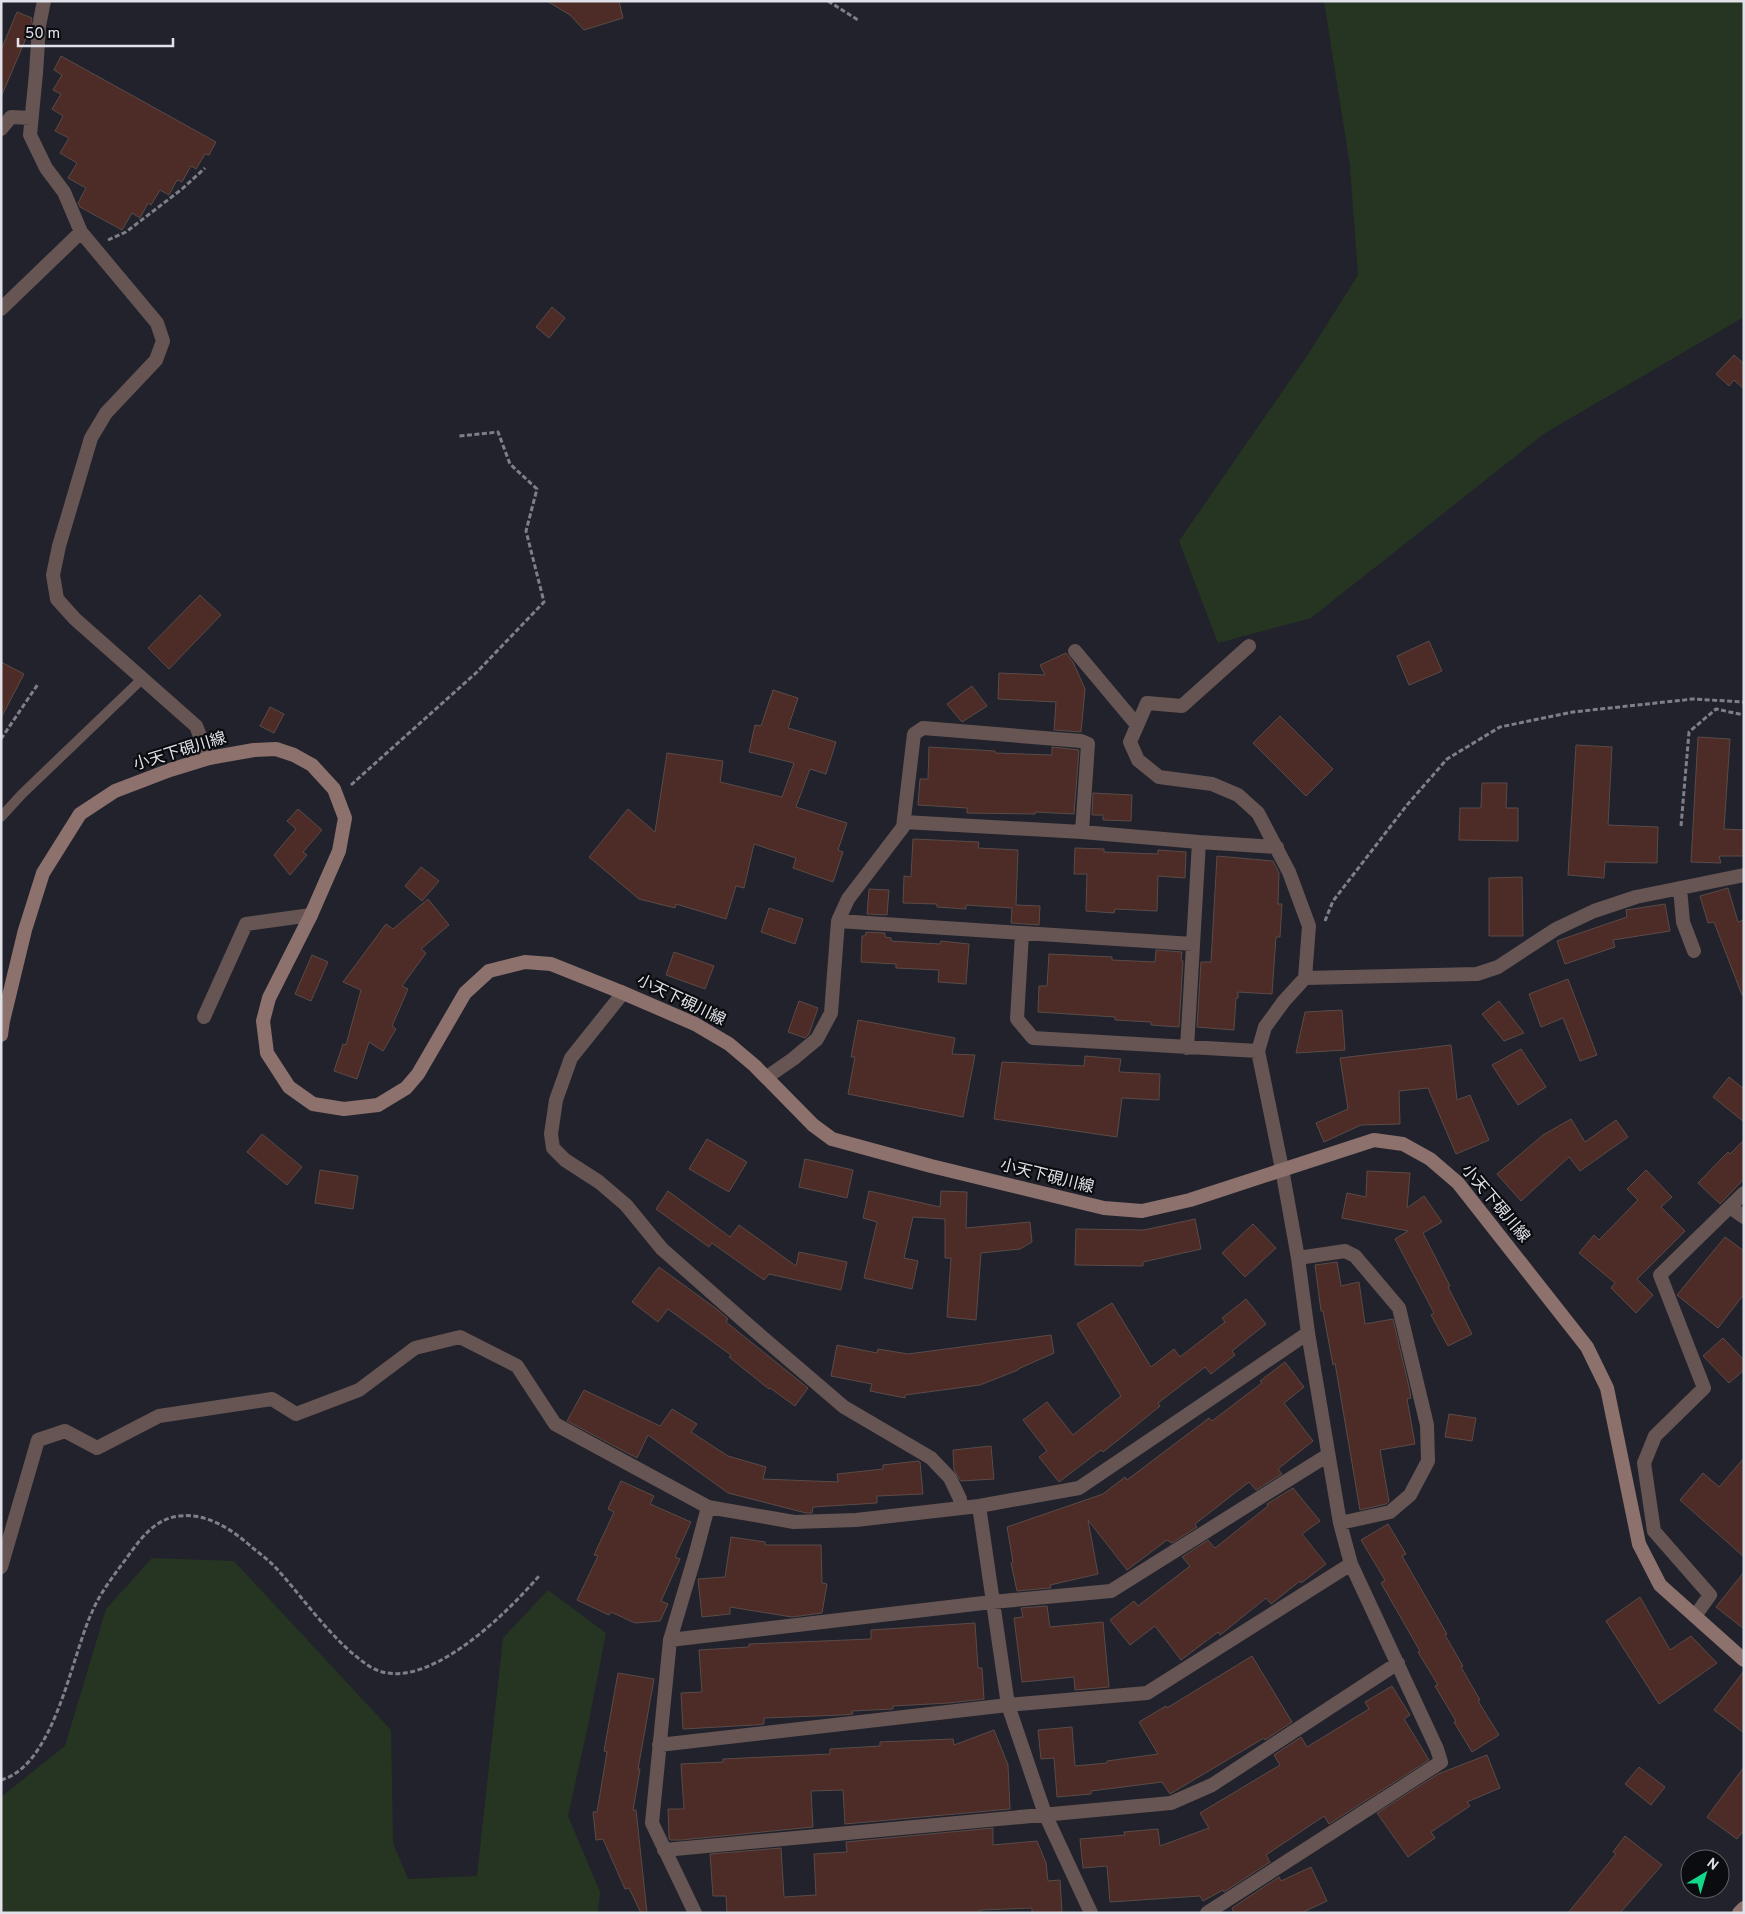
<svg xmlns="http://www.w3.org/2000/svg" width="1745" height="1914" font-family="Overpass,'Noto Sans JP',sans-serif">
<rect width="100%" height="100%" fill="#21222c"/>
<path fill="#263522" d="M 1324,1 L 1744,1 L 1744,317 L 1545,433 L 1311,618 L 1218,643 L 1179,541 L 1307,356 L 1358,275 L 1350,166 Z
M 152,1558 L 234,1561 L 391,1730 L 393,1843 L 408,1879 L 477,1876 L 503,1638 L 548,1590 L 606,1633 L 589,1721 L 568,1816 L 600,1892 L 598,1913 L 1,1913 L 1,1797 L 65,1746 L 106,1609 Z"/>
<path fill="#4d2b26" stroke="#5a4b48" d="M 547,1 L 619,1 L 623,18 L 584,30 L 570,15 Z
M 17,12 L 32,18 L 30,29 L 1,97 L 1,50 Z
M 61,56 L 216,142 L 209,155 L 205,154 L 196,169 L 191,166 L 182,182 L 177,180 L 169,195 L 160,190 L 151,205 L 148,203 L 140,218 L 132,213 L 122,230 L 80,207 L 78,203 L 86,188 L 68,178 L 77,163 L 60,153 L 69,138 L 55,131 L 63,116 L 52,109 L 61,94 L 53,90 L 62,75 L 54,70 Z
M 552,307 L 565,318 L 549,338 L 536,327 Z
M 1734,355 L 1744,364 L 1744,389 L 1734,380 L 1729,386 L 1716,374 Z
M 200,595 L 221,615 L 169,669 L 148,648 Z
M 1429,641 L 1442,671 L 1409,685 L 1397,656 Z
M 1066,653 L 1073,662 L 1085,689 L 1081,732 L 1054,730 L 1056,702 L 998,699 L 999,673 L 1045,675 L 1040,665 Z
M 1,662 L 24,674 L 1,718 Z
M 972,686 L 987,706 L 962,722 L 947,704 Z
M 773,690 L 798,698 L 788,728 L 836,742 L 826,774 L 810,769 L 796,807 L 847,823 L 838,850 L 843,852 L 833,882 L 793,868 L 796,858 L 754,844 L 744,888 L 736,886 L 726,919 L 676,904 L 675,908 L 639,899 L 589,857 L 628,809 L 655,832 L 667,753 L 723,761 L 720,782 L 782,797 L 794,763 L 749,752 L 755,725 L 761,726 Z
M 270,707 L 284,714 L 274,733 L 260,726 Z
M 1280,716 L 1333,769 L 1306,796 L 1253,743 Z
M 1698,737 L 1730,739 L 1724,829 L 1744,830 L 1744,856 L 1719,856 L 1721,863 L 1691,862 Z
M 1576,745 L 1612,747 L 1608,825 L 1658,827 L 1657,863 L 1605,862 L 1604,878 L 1568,875 Z
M 929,747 L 995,751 L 995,753 L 1052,755 L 1052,747 L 1079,750 L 1074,814 L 1035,812 L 1035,814 L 967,813 L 967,808 L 918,805 L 920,779 L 928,779 Z
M 1482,783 L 1507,783 L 1506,808 L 1518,808 L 1518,841 L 1459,840 L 1460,808 L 1481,808 Z
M 1093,793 L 1132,795 L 1131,821 L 1103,820 L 1103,815 L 1092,815 Z
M 298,809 L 322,830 L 303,852 L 307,855 L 290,875 L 274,855 L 296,829 L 287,821 Z
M 913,839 L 979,842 L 978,848 L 1018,850 L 1016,905 L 1040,906 L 1039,925 L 1011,923 L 1012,908 L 966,905 L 966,909 L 937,907 L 937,904 L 903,903 L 904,876 L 911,877 Z
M 1075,848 L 1104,849 L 1104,852 L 1158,854 L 1158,850 L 1186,852 L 1185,878 L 1158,876 L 1157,911 L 1115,909 L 1114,913 L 1086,911 L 1087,874 L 1074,874 Z
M 1217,856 L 1273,861 L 1279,873 L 1278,904 L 1282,904 L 1280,937 L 1276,937 L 1272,994 L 1238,992 L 1238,998 L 1236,998 L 1234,1030 L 1197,1027 L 1201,962 L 1211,962 Z
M 421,867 L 439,881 L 422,901 L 405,886 Z
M 1522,877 L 1523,936 L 1489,936 L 1489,878 Z
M 1728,888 L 1738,922 L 1744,920 L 1744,995 L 1742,995 L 1714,922 L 1708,923 L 1700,896 Z
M 869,889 L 889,890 L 887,915 L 867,914 Z
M 428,899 L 449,925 L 421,949 L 426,953 L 402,986 L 408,989 L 392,1026 L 396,1029 L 383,1051 L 369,1042 L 357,1079 L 334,1071 L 343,1044 L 346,1045 L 361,990 L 343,982 L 386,924 L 393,929 Z
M 1665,904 L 1670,931 L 1613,940 L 1615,947 L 1565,964 L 1557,941 L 1627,917 L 1626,910 Z
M 769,908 L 803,919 L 795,944 L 761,932 Z
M 866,932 L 885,933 L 885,937 L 891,938 L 891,941 L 940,944 L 941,941 L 969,944 L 966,984 L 938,982 L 939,970 L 896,968 L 896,964 L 861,962 L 862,936 L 865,936 Z
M 1156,950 L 1182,952 L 1181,960 L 1183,961 L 1179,1027 L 1151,1025 L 1151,1022 L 1115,1020 L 1115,1017 L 1038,1012 L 1039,986 L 1047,986 L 1049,954 L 1112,957 L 1112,960 L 1155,962 Z
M 674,952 L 714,966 L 705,989 L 666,975 Z
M 312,955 L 328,962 L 311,1001 L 295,994 Z
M 1568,979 L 1597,1055 L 1580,1061 L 1563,1018 L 1541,1027 L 1529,994 Z
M 799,1001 L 818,1008 L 809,1034 L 805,1038 L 788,1032 Z
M 1499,1001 L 1524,1033 L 1504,1041 L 1482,1014 Z
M 1342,1010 L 1345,1050 L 1296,1053 L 1305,1012 Z
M 858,1020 L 955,1038 L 952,1054 L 975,1055 L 963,1117 L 848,1094 L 855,1057 L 851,1057 Z
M 1451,1045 L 1457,1100 L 1470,1095 L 1489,1140 L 1456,1154 L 1428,1088 L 1399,1091 L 1400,1124 L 1361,1125 L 1324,1142 L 1316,1123 L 1348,1109 L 1340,1058 Z
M 1521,1049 L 1546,1087 L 1518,1105 L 1492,1065 Z
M 1085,1056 L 1121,1059 L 1119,1072 L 1160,1074 L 1159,1100 L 1122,1098 L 1117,1137 L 994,1119 L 1002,1062 L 1084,1066 Z
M 1729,1077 L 1744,1089 L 1744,1122 L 1713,1097 Z
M 1571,1119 L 1585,1142 L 1616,1120 L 1628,1137 L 1580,1171 L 1569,1157 L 1521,1201 L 1497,1174 L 1543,1135 Z
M 262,1134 L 302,1167 L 287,1185 L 247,1152 Z
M 707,1139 L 747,1162 L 729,1192 L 689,1169 Z
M 1744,1140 L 1744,1179 L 1720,1204 L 1698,1183 L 1728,1152 L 1730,1154 Z
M 805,1159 L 853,1170 L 847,1198 L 799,1187 Z
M 320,1170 L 358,1176 L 353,1209 L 315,1203 Z
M 1646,1170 L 1672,1197 L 1661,1207 L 1685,1231 L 1637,1279 L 1653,1295 L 1636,1313 L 1611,1288 L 1615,1283 L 1579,1253 L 1594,1235 L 1599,1240 L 1638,1200 L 1627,1189 Z
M 1367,1171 L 1410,1173 L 1407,1208 L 1424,1196 L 1442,1222 L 1423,1233 L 1450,1286 L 1448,1287 L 1472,1334 L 1448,1346 L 1431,1315 L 1434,1313 L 1395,1239 L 1408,1231 L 1342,1218 L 1347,1193 L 1366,1197 Z
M 668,1191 L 730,1237 L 739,1225 L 796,1266 L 799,1252 L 847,1262 L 841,1290 L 769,1274 L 764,1280 L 712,1243 L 709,1247 L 656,1209 Z
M 869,1191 L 940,1207 L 941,1191 L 967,1192 L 966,1228 L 1030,1222 L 1032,1242 L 1020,1249 L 981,1253 L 976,1320 L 947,1317 L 951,1258 L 945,1258 L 945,1219 L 913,1217 L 904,1258 L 918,1261 L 912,1289 L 864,1278 L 877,1222 L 863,1218 Z
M 1195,1219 L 1201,1249 L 1143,1262 L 1143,1266 L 1075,1265 L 1076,1229 L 1144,1230 Z
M 1253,1224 L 1276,1248 L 1245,1277 L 1222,1253 Z
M 1725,1237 L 1744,1251 L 1744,1294 L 1718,1328 L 1677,1295 Z
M 1337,1262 L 1341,1286 L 1359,1282 L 1365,1324 L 1393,1319 L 1409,1387 L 1411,1398 L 1407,1399 L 1415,1444 L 1380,1450 L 1389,1501 L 1386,1504 L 1360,1510 L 1335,1363 L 1333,1365 L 1323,1311 L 1321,1311 L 1315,1265 Z
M 659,1267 L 718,1310 L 728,1319 L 726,1322 L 808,1388 L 795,1406 L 770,1388 L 769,1389 L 729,1357 L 731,1355 L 668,1309 L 658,1322 L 632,1302 Z
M 1246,1299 L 1266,1324 L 1232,1351 L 1235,1355 L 1211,1374 L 1205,1367 L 1158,1403 L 1160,1406 L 1127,1433 L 1103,1452 L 1101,1450 L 1059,1482 L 1039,1457 L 1047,1451 L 1023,1420 L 1047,1402 L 1073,1435 L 1121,1396 L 1077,1324 L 1112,1303 L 1151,1367 L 1174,1349 L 1180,1357 L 1225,1322 L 1222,1318 Z
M 1051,1335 L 1054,1353 L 1018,1369 L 1018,1370 L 980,1385 L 905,1395 L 905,1398 L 870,1391 L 872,1384 L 831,1376 L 837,1345 L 877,1353 L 878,1349 L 908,1354 Z
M 1723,1338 L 1744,1360 L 1744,1370 L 1729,1383 L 1703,1356 Z
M 1285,1362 L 1304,1387 L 1284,1403 L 1313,1441 L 1278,1469 L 1282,1474 L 1256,1490 L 1249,1482 L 1195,1524 L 1197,1527 L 1172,1543 L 1167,1540 L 1127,1570 L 1088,1520 L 1098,1574 L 1050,1585 L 1051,1588 L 1049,1588 L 1017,1591 L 1011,1563 L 1013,1562 L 1007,1527 L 1103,1494 L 1125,1477 L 1127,1480 L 1209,1418 L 1212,1421 L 1262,1383 L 1260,1381 Z
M 584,1390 L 660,1426 L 672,1409 L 697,1424 L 691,1432 L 728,1456 L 766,1467 L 763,1479 L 838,1482 L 837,1474 L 883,1469 L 883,1465 L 918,1461 L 920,1462 L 923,1494 L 877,1496 L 877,1503 L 813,1507 L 812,1513 L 806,1513 L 728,1493 L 648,1435 L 637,1458 L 567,1421 Z
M 1449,1414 L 1476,1418 L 1472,1441 L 1445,1437 Z
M 991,1446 L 994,1479 L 961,1481 L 954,1470 L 953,1450 Z
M 1744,1458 L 1744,1557 L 1680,1500 L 1703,1473 L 1719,1487 Z
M 621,1481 L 654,1496 L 650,1504 L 691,1522 L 675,1557 L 680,1559 L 661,1601 L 668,1604 L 660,1621 L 635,1623 L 611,1612 L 609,1615 L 577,1600 L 598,1556 L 594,1555 L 614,1512 L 608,1509 Z
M 1293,1488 L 1320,1521 L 1302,1534 L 1326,1564 L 1301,1583 L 1300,1581 L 1271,1604 L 1266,1598 L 1220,1635 L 1218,1632 L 1181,1660 L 1155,1626 L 1130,1645 L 1110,1620 L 1134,1601 L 1138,1606 L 1190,1566 L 1182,1557 L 1208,1540 L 1215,1548 L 1268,1506 L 1267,1504 Z
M 1388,1524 L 1406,1554 L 1402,1556 L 1447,1634 L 1445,1635 L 1463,1666 L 1461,1667 L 1480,1700 L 1478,1701 L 1499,1735 L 1472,1752 L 1454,1722 L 1456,1721 L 1435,1686 L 1438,1685 L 1418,1652 L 1420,1651 L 1381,1583 L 1385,1580 L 1361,1540 Z
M 731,1537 L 765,1542 L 765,1545 L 821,1545 L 822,1583 L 827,1584 L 822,1613 L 792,1617 L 730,1607 L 730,1614 L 702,1617 L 698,1579 L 725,1577 Z
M 1744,1572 L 1744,1629 L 1716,1607 Z
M 1640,1597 L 1670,1650 L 1691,1636 L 1717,1663 L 1659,1704 L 1606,1621 Z
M 1047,1606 L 1050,1627 L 1103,1622 L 1109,1687 L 1075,1690 L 1074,1677 L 1022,1682 L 1014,1618 L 1023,1617 L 1021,1608 Z
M 975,1623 L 978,1668 L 982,1668 L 984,1699 L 949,1703 L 893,1706 L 893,1709 L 852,1711 L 853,1714 L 842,1715 L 764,1718 L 764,1724 L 754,1725 L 683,1729 L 681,1693 L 702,1692 L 699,1650 L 749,1647 L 749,1644 L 871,1639 L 871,1630 Z
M 1252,1656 L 1292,1722 L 1265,1740 L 1264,1738 L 1170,1794 L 1162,1782 L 1091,1791 L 1091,1794 L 1057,1797 L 1054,1758 L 1041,1759 L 1038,1730 L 1072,1727 L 1075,1766 L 1107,1763 L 1107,1761 L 1158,1754 L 1139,1722 L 1166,1706 L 1167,1708 Z
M 1744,1671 L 1744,1733 L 1714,1710 Z
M 618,1673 L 654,1679 L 638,1769 L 640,1769 L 633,1810 L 636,1810 L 647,1913 L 641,1913 L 629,1888 L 625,1889 L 603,1839 L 596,1840 L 593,1812 L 597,1812 L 607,1752 L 604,1751 Z
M 1392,1686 L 1410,1715 L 1404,1719 L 1429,1760 L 1329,1824 L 1324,1816 L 1266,1855 L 1270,1862 L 1224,1892 L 1223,1890 L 1203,1901 L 1200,1896 L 1110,1902 L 1107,1866 L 1083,1868 L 1080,1839 L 1125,1835 L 1124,1832 L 1158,1829 L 1160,1846 L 1209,1828 L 1200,1813 L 1280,1765 L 1274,1755 L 1301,1737 L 1307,1747 L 1369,1709 L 1365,1702 Z
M 994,1730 L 1008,1765 L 1010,1809 L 845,1824 L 843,1790 L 811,1791 L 813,1827 L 681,1840 L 670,1840 L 669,1838 L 668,1809 L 684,1809 L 681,1764 L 723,1762 L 723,1759 L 830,1754 L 830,1749 L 880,1746 L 880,1742 L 953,1739 L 954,1745 Z
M 1487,1755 L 1500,1788 L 1467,1802 L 1470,1806 L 1431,1832 L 1435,1838 L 1408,1857 L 1377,1813 L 1438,1774 Z
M 1639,1767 L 1665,1787 L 1651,1805 L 1625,1784 Z
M 1744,1767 L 1744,1830 L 1737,1839 L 1707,1817 Z
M 993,1828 L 993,1845 L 1037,1841 L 1046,1863 L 1048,1881 L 1060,1880 L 1062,1913 L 1032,1913 L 1032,1908 L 980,1910 L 980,1913 L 727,1913 L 726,1896 L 713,1896 L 710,1854 L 781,1848 L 784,1897 L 816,1895 L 814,1854 L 847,1852 L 846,1842 Z
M 1625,1836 L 1662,1865 L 1620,1913 L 1568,1913 L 1616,1854 L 1613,1852 Z
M 1311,1867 L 1327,1901 L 1301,1913 L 1234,1913 L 1232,1908 L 1279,1877 L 1281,1881 Z"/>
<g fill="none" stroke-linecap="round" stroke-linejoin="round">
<path stroke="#7e7f88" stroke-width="3" stroke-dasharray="5 2.5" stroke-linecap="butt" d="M 828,1 L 858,20
M 108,240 L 126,232 L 182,189 L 205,168
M 1,739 L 38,684
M 351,785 L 477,672 L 544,602 L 526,531 L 537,489 L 510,464 L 498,432 L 459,436
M 1681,826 L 1689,732 L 1716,709 L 1744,715
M 1325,921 L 1333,901 L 1407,805 L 1447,759 L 1500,727 L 1573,712 L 1693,699 L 1744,702
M 1,1780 C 55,1765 71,1657 92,1612 C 101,1591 115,1574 128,1556 C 142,1537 155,1519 179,1516 C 205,1513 228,1527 247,1543 C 257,1552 268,1559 277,1569 C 305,1600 333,1642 369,1666 C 421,1700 508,1612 539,1576"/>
<path stroke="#665552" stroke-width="10" d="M 1,817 L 22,794 L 143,678"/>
<path stroke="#665552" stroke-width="14" d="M 44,1 L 39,26 L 36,73 L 30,135 L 46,168 L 64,192 L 81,232 L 157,323 L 163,341 L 156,360 L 106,413 L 91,438 L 59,546 L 53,575 L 57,599 L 75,619 L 196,726 L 209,758
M 1,129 L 11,117 L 31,118
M 1,309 L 81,232
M 1075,651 L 1137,725
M 904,822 L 1082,832 L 1199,842
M 1680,888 L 1683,922 L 1694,951
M 838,921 L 1193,944
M 1022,934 L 1017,1019 L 1033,1038 L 1258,1051
M 1305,978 L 1477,974 L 1498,967 L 1556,929 L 1594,911 L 1636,897 L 1744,875
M 621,992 L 619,998 L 571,1058 L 556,1100 L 551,1134 L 553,1148 L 565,1160 L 599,1182 L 626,1205 L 662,1249 L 754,1330 L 844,1407 L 931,1458 L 950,1478 L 960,1499 L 960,1508
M 204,1017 L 246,924 L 311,915
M 1187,1048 L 1199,842 L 1277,847
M 767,1077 L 793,1059 L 817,1039 L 831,1013 L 838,921 L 848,899 L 903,827 L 914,734 L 923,728 L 1081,741 L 1088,744 L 1082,832
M 1730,1207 L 1744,1217
M 1298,1258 L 1345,1251 L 1355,1256 L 1399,1308 L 1427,1425 L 1428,1461 L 1410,1495 L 1390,1512 L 1340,1523
M 979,1506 L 1008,1705 L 1045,1814 L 1091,1913
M 1,1567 L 38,1440 L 65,1431 L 97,1448 L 159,1416 L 272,1399 L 296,1414 L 359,1390 L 415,1348 L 460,1337 L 517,1366 L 555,1424 L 708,1507 L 794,1522 L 856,1520 L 979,1506 L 1079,1488 L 1308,1333
M 1695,1616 L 1710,1595 L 1654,1531 L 1644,1463 L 1655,1436 L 1704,1388 L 1660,1275 L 1744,1193
M 670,1640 L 992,1602 L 1111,1591 L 1328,1455
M 659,1745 L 1008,1705 L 1147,1693 L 1351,1564
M 664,1850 L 1171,1803 L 1212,1785 L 1398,1663
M 695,1913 L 652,1823 L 670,1640 L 695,1556 L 708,1507
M 1207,1913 L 1441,1762 L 1437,1749 L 1351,1564 L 1340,1523 L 1308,1333 L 1298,1258 L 1282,1169 L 1258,1051 L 1265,1027 L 1284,1001 L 1305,978 L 1309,926 L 1289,872 L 1258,813 L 1238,795 L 1212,784 L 1159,777 L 1138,760 L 1130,742 L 1147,703 L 1182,706 L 1249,646"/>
<path stroke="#8c716d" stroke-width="14" d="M 1,1035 L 3,1021 L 25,930 L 43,873 L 80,814 L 115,791 L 170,770 L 209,758 L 254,750 L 276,749 L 294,755 L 312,765 L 334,789 L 345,818 L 339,851 L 311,915 L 269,998 L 263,1021 L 267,1053 L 289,1087 L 313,1104 L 344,1109 L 378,1105 L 406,1088 L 418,1074 L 465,993 L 489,971 L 525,962 L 551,964 L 621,992 L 695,1024 L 729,1044 L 755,1066 L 813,1125 L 832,1139 L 931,1166 L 1104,1208 L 1142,1211 L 1190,1200 L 1374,1140 L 1403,1144 L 1430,1159 L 1458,1183 L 1587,1347 L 1607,1388 L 1639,1544 L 1660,1585 L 1744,1660
M 1739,1913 L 1744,1908"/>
</g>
<g text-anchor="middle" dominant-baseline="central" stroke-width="4.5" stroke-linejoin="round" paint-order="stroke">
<g font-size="16" fill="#e1e2e9" stroke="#0b0c10">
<text transform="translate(180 752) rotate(-17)">小天下硯川線</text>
<text transform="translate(681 1001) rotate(26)">小天下硯川線</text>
<text transform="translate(1047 1177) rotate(14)">小天下硯川線</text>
<text transform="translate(1495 1204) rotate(50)">小天下硯川線</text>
</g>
</g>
<rect width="1745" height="1914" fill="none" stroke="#e1e2e9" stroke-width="5"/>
<g transform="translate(1705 1874) rotate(38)"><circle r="24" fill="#0b0c10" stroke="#616267"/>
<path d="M0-4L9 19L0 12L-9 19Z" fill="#12d98a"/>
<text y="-8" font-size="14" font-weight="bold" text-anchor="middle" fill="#e1e2e9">N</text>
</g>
<path d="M18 38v8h155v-8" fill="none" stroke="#e1e2e9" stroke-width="2.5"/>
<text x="25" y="38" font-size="15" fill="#e1e2e9" stroke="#0b0c10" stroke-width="4" paint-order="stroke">50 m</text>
</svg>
